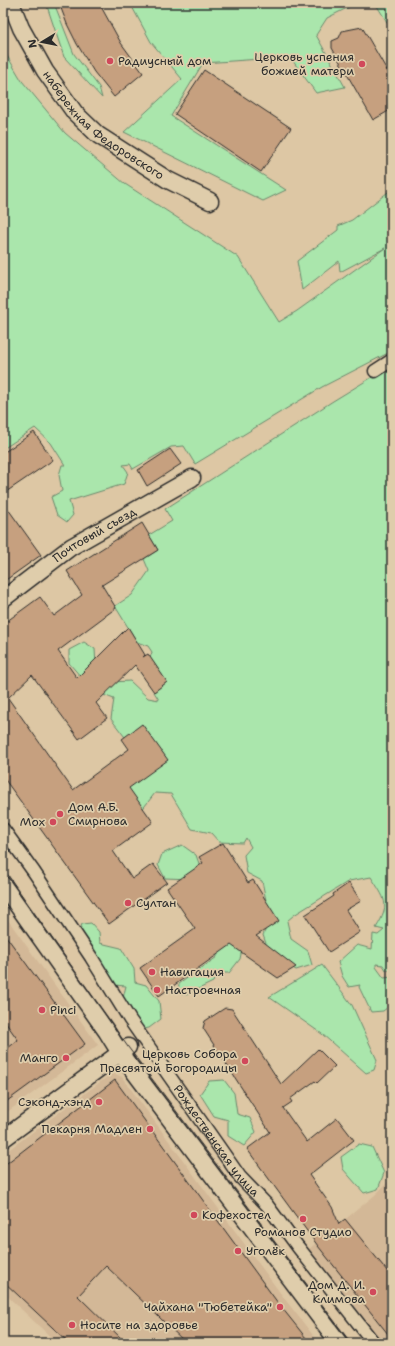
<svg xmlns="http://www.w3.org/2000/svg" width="395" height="1346" font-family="'Shantell Sans',sans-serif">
<rect width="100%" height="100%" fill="#ddc7a4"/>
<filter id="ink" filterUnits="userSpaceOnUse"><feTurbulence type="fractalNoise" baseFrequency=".025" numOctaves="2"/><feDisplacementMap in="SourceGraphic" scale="8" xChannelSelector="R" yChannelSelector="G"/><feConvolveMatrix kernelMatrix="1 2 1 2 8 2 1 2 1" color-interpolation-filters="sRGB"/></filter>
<g filter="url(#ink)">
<path fill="#d3b897" d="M 3,913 L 98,1045 L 3,1115 Z
M 111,1074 L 115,1074 L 122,1077 L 284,1298 L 319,1343 L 57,1343 L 3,1292 L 3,1154 Z
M 392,1178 L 392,1343 L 384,1343 L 309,1249 L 375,1195 Z"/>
<path fill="#aae6ac" stroke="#6a886c" d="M 46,3 L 54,3 L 74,54 L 99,87 L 102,98 L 64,57 Z
M 130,3 L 357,3 L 327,18 L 316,35 L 345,87 L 316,93 L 290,57 L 203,63 L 171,116 L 286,190 L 263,201 L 124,132 L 182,79 L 151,42 Z
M 383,3 L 392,3 L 392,30 L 377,6 Z
M 3,49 L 22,81 L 65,133 L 125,184 L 238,257 L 279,322 L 297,311 L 385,248 L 340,272 L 339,261 L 302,290 L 297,261 L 338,230 L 338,226 L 352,220 L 392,189 L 392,351 L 322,387 L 195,464 L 184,446 L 171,447 L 133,469 L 130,464 L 123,465 L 128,472 L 124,484 L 69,501 L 73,515 L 67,522 L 57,515 L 51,497 L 62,491 L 59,475 L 62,465 L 65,465 L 51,443 L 35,428 L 3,449 Z
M 392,365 L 392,923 L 390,925 L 392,925 L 392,970 L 386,970 L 383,965 L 376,964 L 376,967 L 384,978 L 392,977 L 392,1004 L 383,1011 L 371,1012 L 359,987 L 360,985 L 349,987 L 342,976 L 338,962 L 357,945 L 372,949 L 373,934 L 378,935 L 384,930 L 376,928 C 391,904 385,899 371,877 L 349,881 L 294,915 L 287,921 L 291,939 L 308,951 L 312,965 L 296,970 L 269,952 L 263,935 L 270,920 L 262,881 L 247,873 L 244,855 L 251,847 L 246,838 L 243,843 L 219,842 L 211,833 L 192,829 L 171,794 L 155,793 L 141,811 L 122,805 L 131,745 L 111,719 L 114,699 L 93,691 L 69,663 L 69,650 L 84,642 L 95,649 L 96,666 L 112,682 L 130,681 L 148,698 L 159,700 L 154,692 L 167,682 L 150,658 L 152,652 L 148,646 L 137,642 L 115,606 L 132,595 L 149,571 L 144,559 L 158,550 L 149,535 L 172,521 L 165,509 L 333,401 Z
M 182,845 L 196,855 L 201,869 L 191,879 L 165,878 L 158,865 L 162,854 Z
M 91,923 L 99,932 L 100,943 L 121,948 L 134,969 L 135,982 L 146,985 L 159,1001 L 161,1019 L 149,1028 L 139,1030 L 122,1002 L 126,986 L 114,985 L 92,960 L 94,947 L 86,947 L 78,936 L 82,924 Z
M 245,934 L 240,959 L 229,973 L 217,973 L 213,982 L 186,995 L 178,992 L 179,984 L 217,957 L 216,937 Z
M 322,965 L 352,1005 L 377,1060 L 374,1070 L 366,1073 L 322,1034 L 269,997 Z
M 224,1080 L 234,1093 L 237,1114 L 250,1118 L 256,1132 L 244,1146 L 228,1136 L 228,1120 L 214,1116 L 200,1094 L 209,1081 Z
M 359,1144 L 372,1147 L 384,1173 L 378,1189 L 364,1193 L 343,1169 L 341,1157 Z"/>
<path fill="#c6a07f" stroke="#2b2b2b" d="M 59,3 L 99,3 L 121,43 L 143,73 L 114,97 L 94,72 L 77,44 L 67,24 Z
M 362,27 L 392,79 L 392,109 L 373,120 L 332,48 L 332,41 L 339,38 L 342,31 Z
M 204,70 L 291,128 L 261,172 L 175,114 Z
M 34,432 L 53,460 L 3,494 L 3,453 Z
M 170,449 L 181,464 L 147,486 L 138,470 Z
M 3,502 L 41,555 L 3,582 Z
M 142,523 L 158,550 L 102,585 L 116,608 L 58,651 L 77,678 L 128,627 L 145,655 L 143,657 L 148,654 L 167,682 L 154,692 L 135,665 L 96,703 L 107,718 L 79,739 L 32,675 L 8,698 L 73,790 L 129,749 L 122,739 L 142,724 L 168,760 L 129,788 L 153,822 L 113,851 L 132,879 L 153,864 L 167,882 L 109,924 L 3,777 L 3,624 L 40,597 L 54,616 L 82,595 L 67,571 Z
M 223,843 L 248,883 L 253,880 L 279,921 L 256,936 L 296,967 L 278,978 L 231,945 L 159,996 L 140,968 L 195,929 L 167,888 L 203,863 L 199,857 Z
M 349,883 L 361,901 L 346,910 L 360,932 L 329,952 L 305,915 L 334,896 L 333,894 Z
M 3,932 L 85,1044 L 3,1104 L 3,1052 L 18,1040 L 3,1019 Z
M 225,1008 L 232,1009 L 281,1084 L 318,1049 L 335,1066 L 317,1083 L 315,1081 L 290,1099 L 292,1102 L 283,1108 L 307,1142 L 337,1118 L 354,1140 L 309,1175 L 332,1207 L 339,1224 L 345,1219 L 392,1277 L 392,1339 L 318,1246 L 247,1149 L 270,1132 L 203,1028 L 205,1021 Z
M 115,1080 L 278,1303 L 310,1343 L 186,1343 L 106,1266 L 78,1296 L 126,1343 L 69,1343 L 3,1281 L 3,1166 Z"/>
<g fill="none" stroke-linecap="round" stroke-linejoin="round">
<defs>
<g id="pedestrian">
<path d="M 375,371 L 392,360"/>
<path id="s1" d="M 3,829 L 34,872 L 91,957 L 130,1020 L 240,1177 L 267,1205 L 298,1247 L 374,1343"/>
</g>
<g id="minor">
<path id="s2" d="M 11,3 L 21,28 L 45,71 L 75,113 L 98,135 L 168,180 L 210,201"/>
<path id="s3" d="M 3,599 L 71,547 L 192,478"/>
<path d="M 3,885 L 107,1032 L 120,1053 L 339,1343"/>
<path d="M 3,1139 L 128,1047"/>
</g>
</defs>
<use href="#pedestrian" stroke="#2b2b2b" stroke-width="15"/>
<use href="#minor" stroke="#2b2b2b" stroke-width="19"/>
<use href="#pedestrian" stroke="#dfcdab" stroke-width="12"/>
<use href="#minor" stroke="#dfcdab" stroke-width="16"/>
<path stroke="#2b2b2b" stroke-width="1" d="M 3,868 L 128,1047 L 351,1343"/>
</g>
</g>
<g fill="#d1495b" stroke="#dfcdab" stroke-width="1.5">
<circle cx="110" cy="61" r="4"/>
<circle cx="362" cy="64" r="4"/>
<circle cx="60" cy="814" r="4"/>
<circle cx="53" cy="822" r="4"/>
<circle cx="128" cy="903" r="4"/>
<circle cx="152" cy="972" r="4"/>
<circle cx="157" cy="990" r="4"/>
<circle cx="42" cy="1010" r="4"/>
<circle cx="66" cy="1058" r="4"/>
<circle cx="245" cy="1061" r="4"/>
<circle cx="99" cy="1102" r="4"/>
<circle cx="150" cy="1129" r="4"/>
<circle cx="194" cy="1215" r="4"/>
<circle cx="303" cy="1219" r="4"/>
<circle cx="238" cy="1251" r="4"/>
<circle cx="373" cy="1292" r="4"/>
<circle cx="280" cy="1307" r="4"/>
<circle cx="72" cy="1325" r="4"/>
</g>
<g text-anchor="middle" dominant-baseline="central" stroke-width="3.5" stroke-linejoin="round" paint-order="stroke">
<g font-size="12" fill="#2b2b2b" stroke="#dfcdab" text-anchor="start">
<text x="354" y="57" text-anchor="end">Церковь успения<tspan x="354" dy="14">божией матери</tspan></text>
<text x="118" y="61">Радиусный дом</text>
<text x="68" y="807">Дом А.Б.<tspan x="68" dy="14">Смирнова</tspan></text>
<text x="45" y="822" text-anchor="end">Мох</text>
<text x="136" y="903">Султан</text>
<text x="160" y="972">Навигация</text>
<text x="165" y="990">Настроечная</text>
<text x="50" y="1010">Pinci</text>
<text x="237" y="1054" text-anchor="end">Церковь Собора<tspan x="237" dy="14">Пресвятой Богородицы</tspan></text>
<text x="58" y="1058" text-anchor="end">Манго</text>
<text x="91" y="1102" text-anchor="end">Сэконд-хэнд</text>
<text x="142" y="1129" text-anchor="end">Пекарня Мадлен</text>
<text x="202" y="1215">Кофехостел</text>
<text x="303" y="1232" text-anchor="middle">Романов Студио</text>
<text x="246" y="1251">Уголёк</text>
<text x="365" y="1285" text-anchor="end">Дом Д. И.<tspan x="365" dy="14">Климова</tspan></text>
<text x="272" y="1307" text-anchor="end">Чайхана "Тюбетейка"</text>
<text x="80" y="1325">Носите на здоровье</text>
</g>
<g font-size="12" fill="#2b2b2b" stroke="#dfcdab">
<text stroke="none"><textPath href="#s2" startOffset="157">набережная Федоровского</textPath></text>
<text stroke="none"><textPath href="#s3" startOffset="112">Почтовый съезд</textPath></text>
<text stroke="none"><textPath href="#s1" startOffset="378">Рождественская улица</textPath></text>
</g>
</g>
<rect width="395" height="1346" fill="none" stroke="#dfcdab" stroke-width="16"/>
<rect x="8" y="8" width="379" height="1330" fill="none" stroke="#2b2b2b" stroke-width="1.5" filter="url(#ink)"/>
<g transform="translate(42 42) rotate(260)" stroke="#dfcdab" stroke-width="3" paint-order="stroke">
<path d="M0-3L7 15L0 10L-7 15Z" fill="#2b2b2b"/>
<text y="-6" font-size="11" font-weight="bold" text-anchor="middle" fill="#2b2b2b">N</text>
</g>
</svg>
